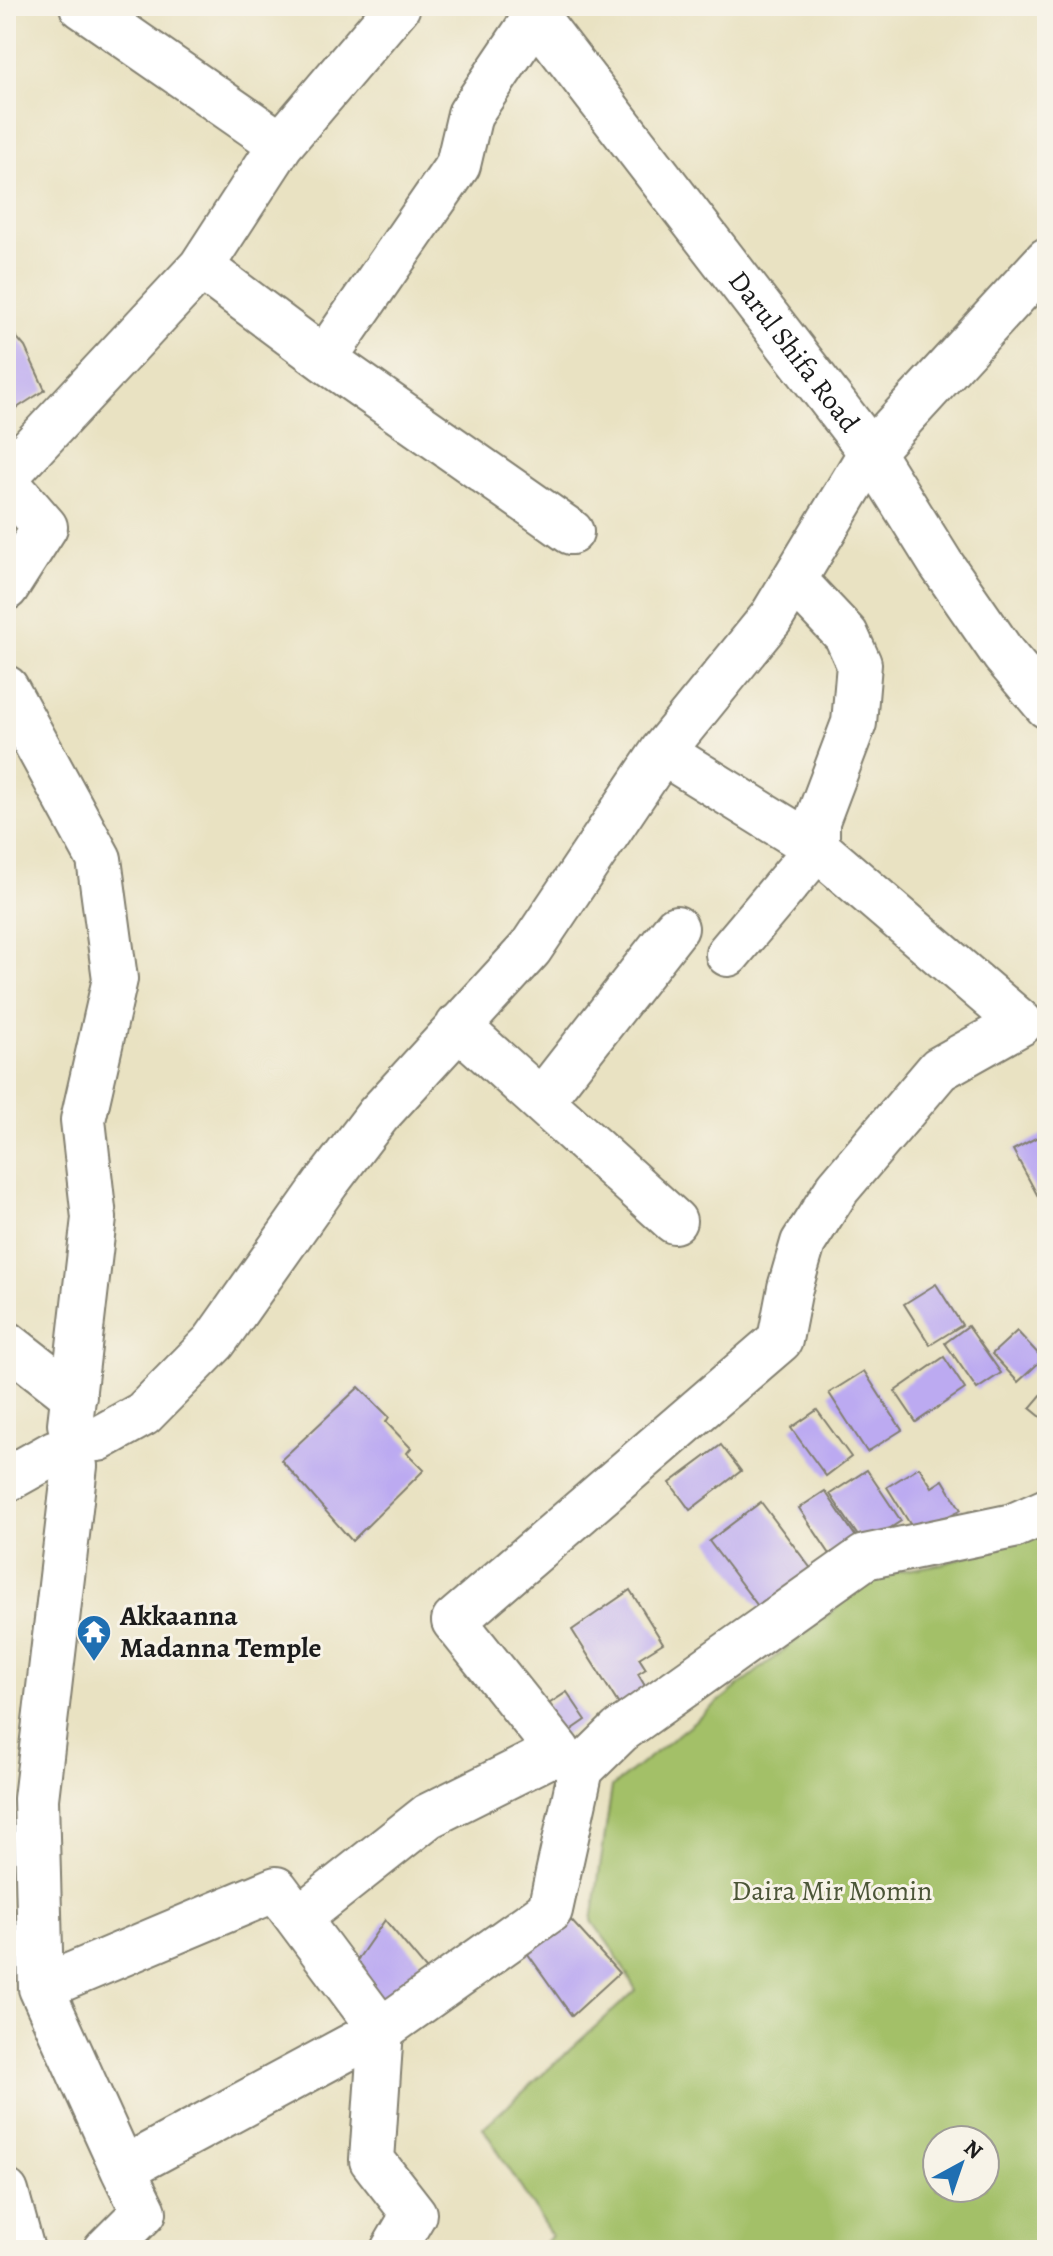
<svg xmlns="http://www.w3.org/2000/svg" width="1053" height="2256" font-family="Alegreya,serif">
<rect width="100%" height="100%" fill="#f7f3e8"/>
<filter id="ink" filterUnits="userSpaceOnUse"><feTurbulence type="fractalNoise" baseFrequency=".0125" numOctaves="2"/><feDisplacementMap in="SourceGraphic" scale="16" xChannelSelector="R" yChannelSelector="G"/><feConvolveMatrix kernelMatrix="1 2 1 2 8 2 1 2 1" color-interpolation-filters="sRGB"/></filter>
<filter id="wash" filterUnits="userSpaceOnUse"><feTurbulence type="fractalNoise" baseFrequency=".006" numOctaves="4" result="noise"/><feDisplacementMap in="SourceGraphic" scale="32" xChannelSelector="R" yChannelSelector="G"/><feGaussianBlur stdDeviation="1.8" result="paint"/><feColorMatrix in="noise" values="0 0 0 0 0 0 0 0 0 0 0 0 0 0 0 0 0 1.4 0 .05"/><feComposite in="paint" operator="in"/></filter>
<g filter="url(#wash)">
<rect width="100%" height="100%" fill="#e9e2c2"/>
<path fill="#a3c068" stroke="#606e42" stroke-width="2" fill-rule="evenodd" d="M 1047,1529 L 1047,2250 L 539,2250 L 551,2235 L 483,2128 L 636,1990 L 612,1949 L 592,1921 L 612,1787 L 850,1597 L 867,1577 L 946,1563 ZM 937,2140 L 985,2140 L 985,2188 L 937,2188 Z"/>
<g id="blocks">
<path fill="#bcaaf1" d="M 6,325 L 25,347 L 45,390 L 6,415 Z
M 1047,1132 L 1047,1213 L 1013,1150 Z
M 936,1284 L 962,1325 L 930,1345 L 904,1304 Z
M 968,1326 L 1001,1373 L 977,1389 L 945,1343 Z
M 1017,1331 L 1043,1359 L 1018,1382 L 992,1354 Z
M 944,1357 L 965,1389 L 916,1422 L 895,1391 Z
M 864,1371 L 902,1430 L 867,1452 L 829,1393 Z
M 359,1387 L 389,1417 L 386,1422 L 411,1448 L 407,1453 L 424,1470 L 352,1541 L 281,1460 Z
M 1047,1388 L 1047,1422 L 1030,1408 Z
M 817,1410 L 851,1457 L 826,1476 L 791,1428 Z
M 721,1445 L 741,1471 L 690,1510 L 670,1483 Z
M 919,1467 L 932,1487 L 943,1480 L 961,1510 L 915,1532 L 887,1487 Z
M 867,1470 L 901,1521 L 864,1545 L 830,1494 Z
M 825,1491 L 862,1546 L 836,1563 L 799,1508 Z
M 761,1502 L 815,1574 L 764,1614 L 709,1541 Z
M 630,1590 L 663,1643 L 639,1658 L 646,1669 L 638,1674 L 648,1691 L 621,1708 L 572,1630 Z
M 567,1692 L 586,1720 L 554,1742 L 535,1713 Z
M 569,1918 L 619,1973 L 572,2016 L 523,1947 Z
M 385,1920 L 431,1975 L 378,2018 L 347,1975 Z"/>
</g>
</g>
<g filter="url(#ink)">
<use href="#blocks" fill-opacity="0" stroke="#827f6f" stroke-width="2"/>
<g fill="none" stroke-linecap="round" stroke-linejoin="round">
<defs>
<path id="minor" d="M 82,6 L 281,144
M 201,267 L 324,359 L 571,532
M 324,359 L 458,165 L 470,114 L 536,16
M 6,476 L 201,267 L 281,144 L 398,6
M 6,482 L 45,527 L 6,588
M 6,688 L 99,859 L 115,979 L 83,1120 L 94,1218 L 70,1424
M 728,954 L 817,848 L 817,821 L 854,723 L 859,664 L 846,635 L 794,580
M 458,1026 L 674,1221
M 541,1101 L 676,928
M 6,1343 L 74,1396
M 98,1439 L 143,1414 L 214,1342 L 327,1182 L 378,1115 L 530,949 L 662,752 L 771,618 L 871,452 L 1047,260
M 75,1466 L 36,1799 L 41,1988 L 123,2169
M 6,1480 L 56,1452
M 299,1918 L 428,1816 L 558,1751 L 454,1621 L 780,1340 L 790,1288 L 803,1243 L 838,1188 L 939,1069 L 1021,1023 L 817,848 L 662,752
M 41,1988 L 276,1889 L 381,2030 L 372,2160 L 414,2214 L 393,2250
M 6,2192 L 22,2250
M 106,2250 L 144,2212 L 123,2169 L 381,2030 L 550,1910 L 581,1769 L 620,1731 L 865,1557 L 1013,1526 L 1047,1511"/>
<g id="highway">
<path id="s1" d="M 528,6 L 871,452 L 941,564 L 1004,655 L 1047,706"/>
</g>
</defs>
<use href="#minor" stroke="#827f6f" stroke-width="48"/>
<use href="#highway" stroke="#827f6f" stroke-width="48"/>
<use href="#minor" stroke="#fff" stroke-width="44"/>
<use href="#highway" stroke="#fff" stroke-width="44"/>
</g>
</g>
<defs>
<symbol id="temple-pin" viewBox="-11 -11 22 30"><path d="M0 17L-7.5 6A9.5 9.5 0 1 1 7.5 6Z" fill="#1f6fb2" stroke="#f7f3e8"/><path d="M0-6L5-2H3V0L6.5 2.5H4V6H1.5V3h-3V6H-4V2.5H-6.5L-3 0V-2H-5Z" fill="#fff"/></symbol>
</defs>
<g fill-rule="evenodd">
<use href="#temple-pin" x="74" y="1612" width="40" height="54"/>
</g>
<g text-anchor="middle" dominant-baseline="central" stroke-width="6" stroke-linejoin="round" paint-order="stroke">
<g font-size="28" fill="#1c1c1c" stroke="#f7f3e8">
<text stroke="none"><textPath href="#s1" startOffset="436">Darul Shifa Road</textPath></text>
</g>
<g font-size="28" font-weight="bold" fill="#1c1c1c" stroke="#f7f3e8" text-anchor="start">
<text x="120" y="1616">Akkaanna<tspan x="120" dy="32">Madanna Temple</tspan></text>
</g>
<g font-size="28" fill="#4b5537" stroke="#f7f3e8">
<text x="832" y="1891">Daira Mir Momin</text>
</g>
</g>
<rect width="1053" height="2256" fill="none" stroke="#f7f3e8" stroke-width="32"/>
<g transform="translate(961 2164) rotate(40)"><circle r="38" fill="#f7f3e8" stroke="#9f9d96" stroke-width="2"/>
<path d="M0-6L14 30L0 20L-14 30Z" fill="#1f6fb2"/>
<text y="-12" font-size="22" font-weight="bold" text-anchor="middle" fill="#1c1c1c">N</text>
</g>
</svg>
